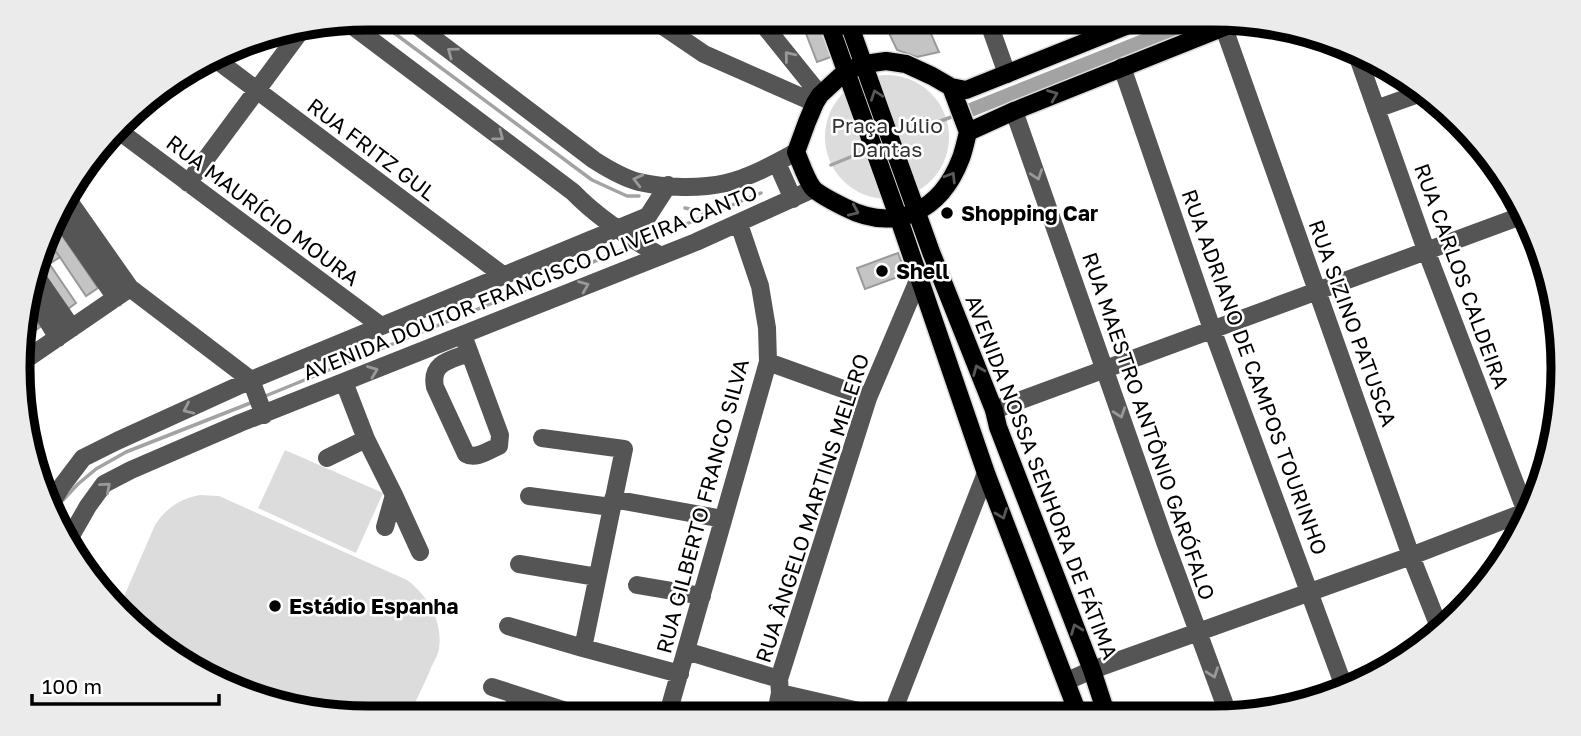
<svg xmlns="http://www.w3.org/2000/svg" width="1581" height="736" font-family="'Golos Text',sans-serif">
<rect width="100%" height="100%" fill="#fff"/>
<path fill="#dcdcdc" d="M825 137a62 62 0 1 1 124 0a62 62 0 1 1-124 0Z
M 285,450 L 383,493 L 356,553 L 258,508 Z
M 200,495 L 219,496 L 407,580 C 429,596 445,625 438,653 C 436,659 431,666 429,673 C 422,688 415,703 408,718 L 368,718 L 234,692 L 137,631 L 119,608 L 155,525 C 166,508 180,499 200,495 Z"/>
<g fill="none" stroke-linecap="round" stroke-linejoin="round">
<path stroke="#a3a3a3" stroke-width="3.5" d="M 374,18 L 592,180 L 627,196 L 639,196
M 917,130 L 954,116
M 831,165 L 865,151
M 685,208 L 707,213
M 645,241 L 761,193
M 263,397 L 632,246
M 63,500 L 78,484 L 96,469 L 126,452 L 253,402"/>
<path stroke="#a3a3a3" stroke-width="14" d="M 963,113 L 1201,18"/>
</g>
<path fill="#c4c4c4" stroke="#999" stroke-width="2" d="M 800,18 L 819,18 L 834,56 L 817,62 Z
M 882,18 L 924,18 L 939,52 L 917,57 L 897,50 Z
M 53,222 L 98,288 L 86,296 L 47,238 Z
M 56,252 L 60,257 L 49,264 L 46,259 Z
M 42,253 L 76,303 L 65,311 L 36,269 Z
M 898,253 L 906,274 L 865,289 L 857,268 Z
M 24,303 L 40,327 L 29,335 L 23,327 Z"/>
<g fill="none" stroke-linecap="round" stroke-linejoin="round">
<defs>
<path id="major" d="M 827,18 L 899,219 L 986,473 L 1079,716
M 847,18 L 931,252 L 994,410 L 998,427 L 1092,670 L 1107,716
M 951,87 L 968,132
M 968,132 C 966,140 964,150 961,158 C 941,211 896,234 844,207 C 836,203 816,193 812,187 C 805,177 801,163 796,152 L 807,122 L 815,103 L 820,95 L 846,71 L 865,64 L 886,61 L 906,64 L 932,76 L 951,87 L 966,90 L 1146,18
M 968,132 L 1014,111 L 1237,22"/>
</defs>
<use href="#major" stroke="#dbdbdb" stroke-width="21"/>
<path stroke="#555" stroke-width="18" d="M 407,18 L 594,160 C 608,169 623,178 639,182 C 666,188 699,189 726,183 C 751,177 774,164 796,152
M 651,18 L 704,54 L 815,103
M 758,18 L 820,95
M 987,18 L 1007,74
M 1103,18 L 1109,33
M 346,21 L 573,192 C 598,218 629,238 661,256
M 1224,28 L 1411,556 L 1441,632
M 1355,49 L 1426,250 L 1528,517
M 214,58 L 504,276
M 1122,67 L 1212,329 L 1346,692
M 1376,109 L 1421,93
M 1014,111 L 1165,542 L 1229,716
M 119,131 L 381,326
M 777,163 L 793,199
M 188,183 L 303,28
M 64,194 L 130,288 L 251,380
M 57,213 L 116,298
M 34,273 L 72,328
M 28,289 L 58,338
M 463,335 L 500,435 L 499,446 C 489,450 476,460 466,454 L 435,387 C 430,362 451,360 469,353
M 22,362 L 130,288
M 768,362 L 868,398
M 251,380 L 264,415
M 344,382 L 366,439 L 394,495 L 420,552
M 994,410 L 1524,215
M 542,438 L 624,449 L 583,648
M 327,458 L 366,439
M 529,496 L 611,507
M 613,499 L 723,519
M 49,508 L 61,487 L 83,458 L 117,441 L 251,380 L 648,216 L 668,185
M 385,527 L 394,495
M 69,543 L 72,534 L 88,506 L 104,484 L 131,470 L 240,423 L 696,242 L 813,189
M 519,564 L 597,577
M 637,585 L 702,596
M 508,626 L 583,648 L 680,674
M 686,651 L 779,679
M 1067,681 L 1092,670 L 1411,556 L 1533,509
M 492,687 L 588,718
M 780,693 L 885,717
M 667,717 L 768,362 L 767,328 L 760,286 L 739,224
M 775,717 L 780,693 L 779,679 L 868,398 L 919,278
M 891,717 L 986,473
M 513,718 L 516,695"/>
<use href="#major" stroke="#000" stroke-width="18"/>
</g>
<defs><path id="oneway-chevron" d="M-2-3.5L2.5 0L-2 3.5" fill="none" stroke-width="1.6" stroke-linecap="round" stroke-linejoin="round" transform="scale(1.75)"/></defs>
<g stroke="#999">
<use href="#oneway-chevron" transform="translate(452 52) rotate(-143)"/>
<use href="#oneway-chevron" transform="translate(789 56) rotate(-129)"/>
<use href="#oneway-chevron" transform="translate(499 136) rotate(37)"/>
<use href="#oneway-chevron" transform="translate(1037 175) rotate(71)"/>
<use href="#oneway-chevron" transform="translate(638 180) rotate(-166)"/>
<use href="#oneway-chevron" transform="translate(584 286) rotate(-22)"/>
<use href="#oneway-chevron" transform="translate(373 371) rotate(-21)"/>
<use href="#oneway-chevron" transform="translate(188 409) rotate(155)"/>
<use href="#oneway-chevron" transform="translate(1120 413) rotate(71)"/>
<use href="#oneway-chevron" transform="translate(106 487) rotate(-41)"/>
<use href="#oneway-chevron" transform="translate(1213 673) rotate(70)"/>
</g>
<g stroke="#595959">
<use href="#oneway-chevron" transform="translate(876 95) rotate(-109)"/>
<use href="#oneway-chevron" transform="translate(1053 95) rotate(-22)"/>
<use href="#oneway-chevron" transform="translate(951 177) rotate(-58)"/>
<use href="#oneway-chevron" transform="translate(854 211) rotate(24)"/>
<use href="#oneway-chevron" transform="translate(978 370) rotate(-112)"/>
<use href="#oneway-chevron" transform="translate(1002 514) rotate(69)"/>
<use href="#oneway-chevron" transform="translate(1076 629) rotate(-111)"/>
</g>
<g fill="#000" stroke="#fff" stroke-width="2.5">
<circle cx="947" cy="213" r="7"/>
<circle cx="882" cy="271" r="7"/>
<circle cx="275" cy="606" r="7"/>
</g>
<g text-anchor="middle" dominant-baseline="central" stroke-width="5" stroke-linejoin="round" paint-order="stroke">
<g font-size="21" fill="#333" stroke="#fff">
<text x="887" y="125">Praça Júlio<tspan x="887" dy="24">Dantas</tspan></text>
</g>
<g font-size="21" fill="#000" stroke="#fff">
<text transform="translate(372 149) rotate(37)">RUA FRITZ GUL</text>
<text transform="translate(263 210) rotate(37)">RUA MAURÍCIO MOURA</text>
<text transform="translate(1462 276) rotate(70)">RUA CARLOS CALDEIRA</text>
<text transform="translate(530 282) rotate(-22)">AVENIDA DOUTOR FRANCISCO OLIVEIRA CANTO</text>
<text transform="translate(1353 323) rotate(70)">RUA SIZINO PATUSCA</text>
<text transform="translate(1255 372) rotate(70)">RUA ADRIANO DE CAMPOS TOURINHO</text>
<text transform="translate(1149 426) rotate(71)">RUA MAESTRO ANTÔNIO GARÓFALO</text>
<text transform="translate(1042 477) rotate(69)">AVENIDA NOSSA SENHORA DE FÁTIMA</text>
<text transform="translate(702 506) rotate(-75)">RUA GILBERTO FRANCO SILVA</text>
<text transform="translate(812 508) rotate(-72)">RUA ÂNGELO MARTINS MELERO</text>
</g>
<g font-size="21" font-weight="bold" fill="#000" stroke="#fff" text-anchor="start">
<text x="961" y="213">Shopping Car</text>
<text x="896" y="271">Shell</text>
<text x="289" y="606">Estádio Espanha</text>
</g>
</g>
<path d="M0 0H1581V736H0ZM368 30H1213A338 338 0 0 1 1551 368V368A338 338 0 0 1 1213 706H368A338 338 0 0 1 30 368V368A338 338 0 0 1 368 30Z" fill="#ebebeb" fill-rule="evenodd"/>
<path fill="none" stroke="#000" stroke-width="9" d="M368 30H1213A338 338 0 0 1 1551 368V368A338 338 0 0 1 1213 706H368A338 338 0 0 1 30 368V368A338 338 0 0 1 368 30Z"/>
<path d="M32 694v10h187v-10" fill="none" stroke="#000000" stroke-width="3.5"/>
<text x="42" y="694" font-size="21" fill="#000000" stroke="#ffffff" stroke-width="5" paint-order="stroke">100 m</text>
</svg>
